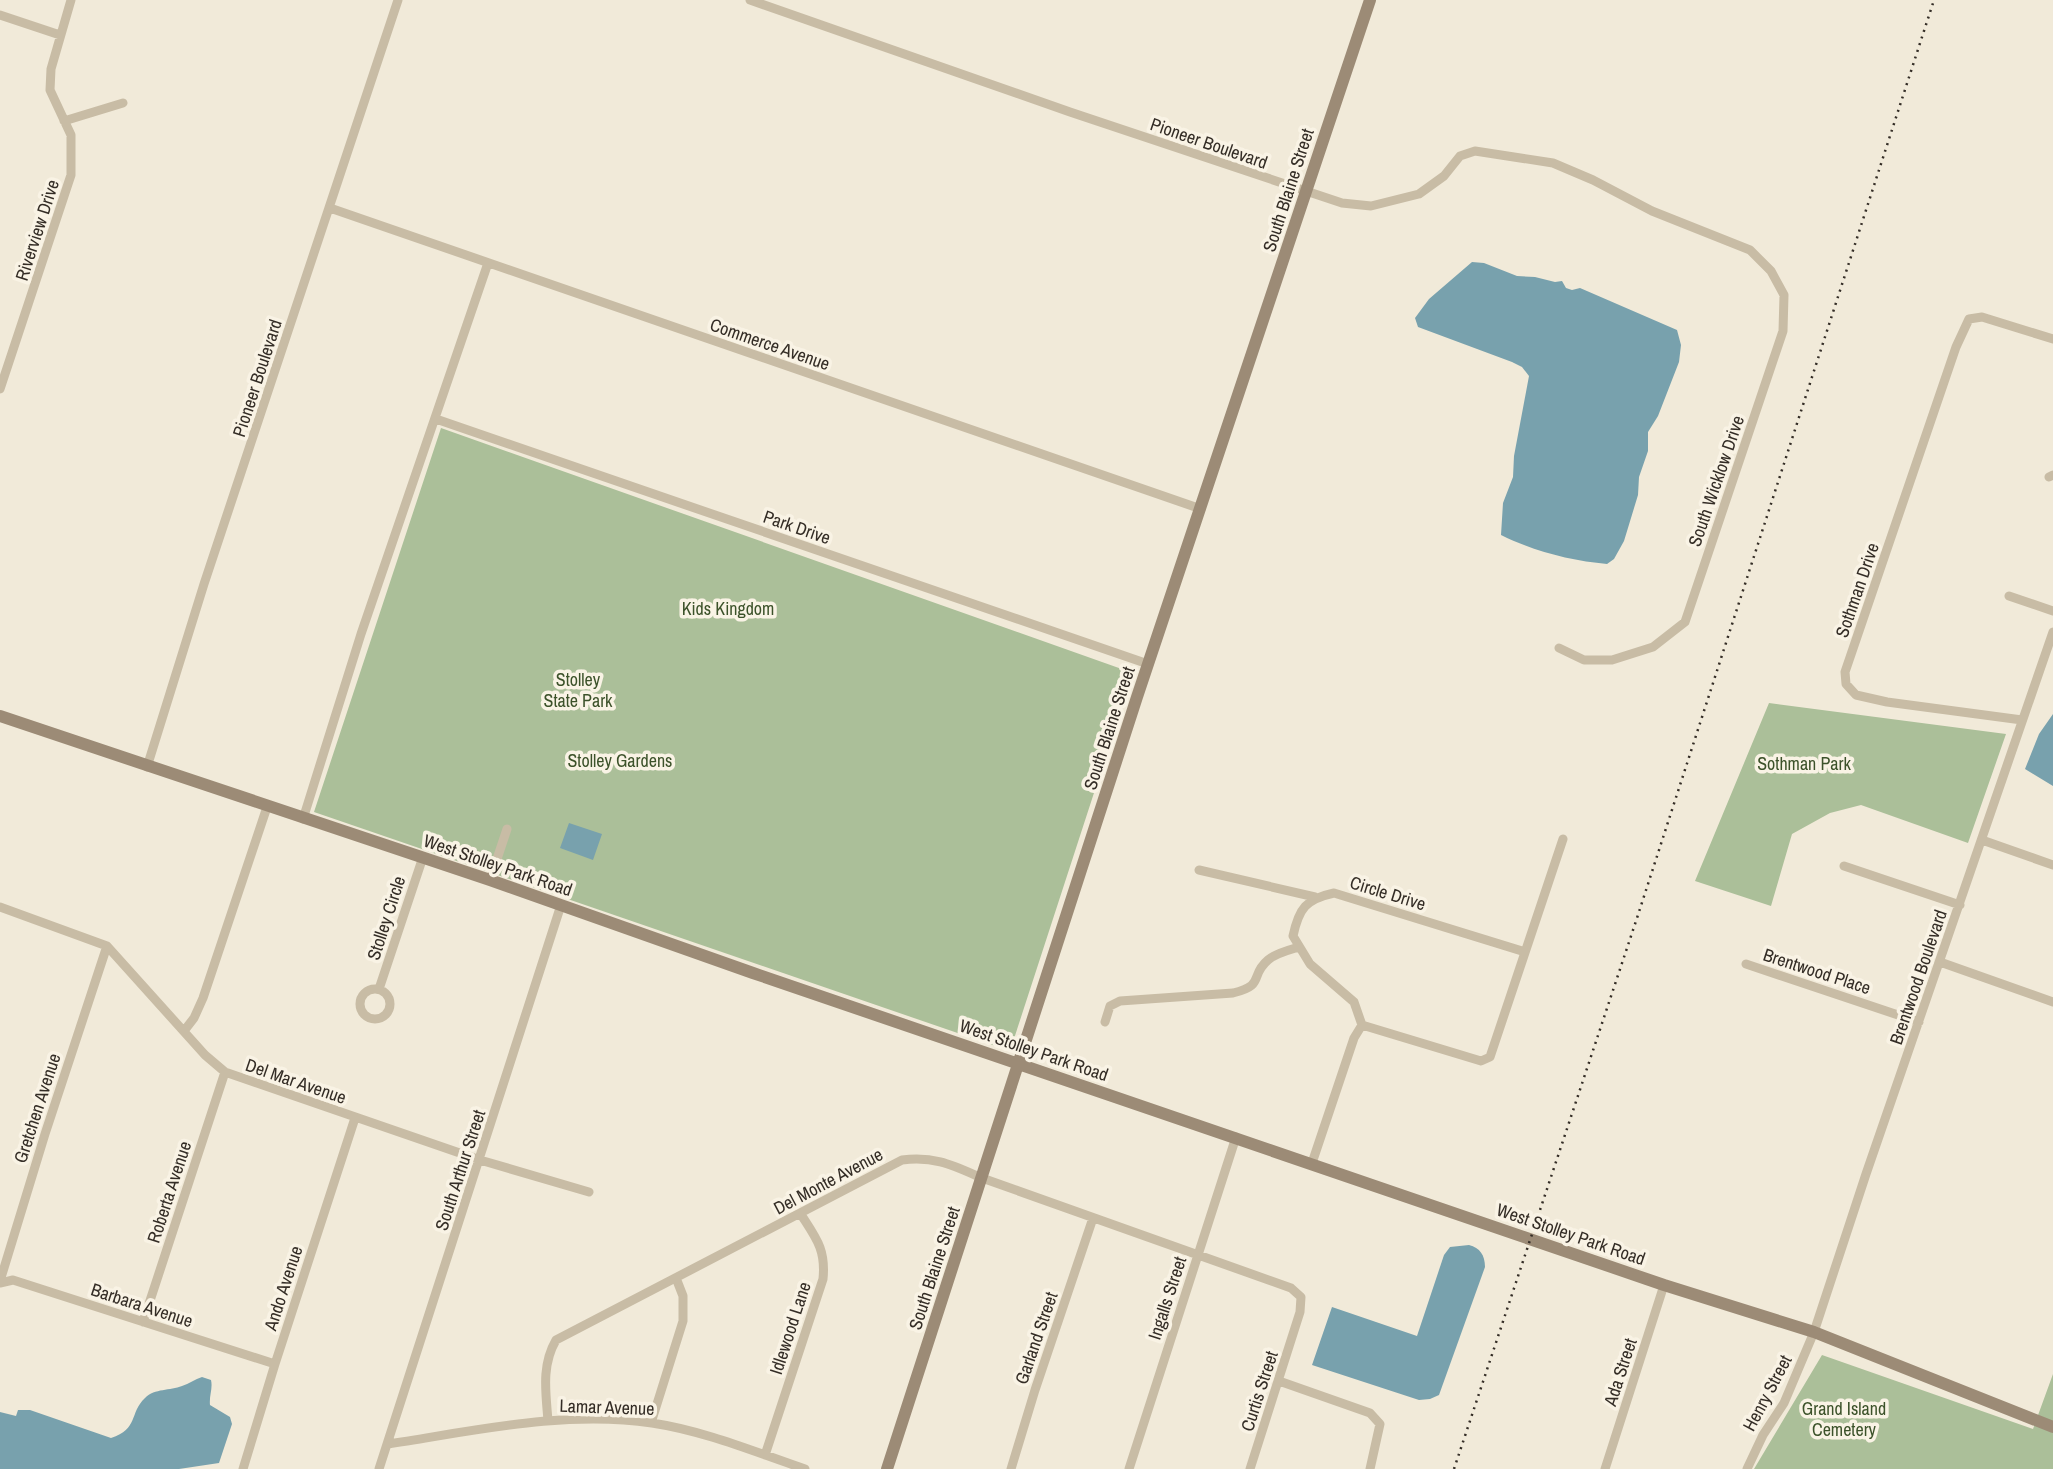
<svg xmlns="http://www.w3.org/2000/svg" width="2053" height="1469" font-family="'Archivo Narrow',sans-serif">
<rect width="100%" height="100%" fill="#f1ead9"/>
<path fill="#abbf99" d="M 441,428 L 1133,673 L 1010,1051 L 314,812 Z
M 1769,703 L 2006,734 L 1968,843 L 1861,805 L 1830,813 L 1792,834 L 1771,906 L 1695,881 Z
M 1822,1355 L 2033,1429 L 2053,1374 L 2053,1469 L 1754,1469 Z"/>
<path fill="#78a1ad" d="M 1472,262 L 1484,263 L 1517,276 L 1535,277 L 1555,282 L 1562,281 L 1566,288 L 1572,290 L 1580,288 L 1677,330 L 1681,345 L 1679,362 L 1658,416 L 1648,432 L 1648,451 L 1639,477 L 1638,495 L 1624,541 L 1614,559 L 1607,564 C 1571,561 1533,551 1501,535 L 1503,503 L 1513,477 L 1514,456 L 1529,376 L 1522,367 L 1512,362 L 1418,327 L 1415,318 L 1429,299 Z
M 2053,714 L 2053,786 L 2025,769 L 2039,734 Z
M 569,823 L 602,834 L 593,860 L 560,848 Z
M 1469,1245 C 1480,1248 1485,1255 1485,1267 L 1439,1395 L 1430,1399 L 1419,1400 L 1312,1365 L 1332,1307 L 1417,1336 L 1444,1255 L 1450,1247 Z
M 202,1377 L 211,1380 C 213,1388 209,1396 210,1405 L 230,1417 L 232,1424 L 219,1463 L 179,1469 L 0,1469 L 0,1412 L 16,1416 L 18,1410 L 30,1410 L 111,1438 C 139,1429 129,1413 145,1398 C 155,1388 170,1391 182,1386 C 189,1384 195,1379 202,1377 Z"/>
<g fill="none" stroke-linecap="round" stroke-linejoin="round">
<path stroke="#c8bca5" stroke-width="9" d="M 750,0 L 1070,112 L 1342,203 L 1371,206 L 1419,194 L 1444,176 L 1460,156 L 1475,151 L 1553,163 L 1593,180 L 1652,211 L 1750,250 L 1771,271 L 1784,295 L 1783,331 L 1685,622 L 1653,647 L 1612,660 L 1584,660 L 1559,648
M 0,15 L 60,35
M 64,121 L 123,103
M 330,208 L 1201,509
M 0,389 L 71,175 L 71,135 L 50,90 L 51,69 L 71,0
M 436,419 L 1148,664
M 2049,477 L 2053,475
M 2009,596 L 2053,611
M 2022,720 L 1887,702 L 1856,695 L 1846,684 L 1845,672 L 1956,347 L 1969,319 L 1982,317 L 2053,339
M 147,767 L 204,584 L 398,0
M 303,819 L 361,634 L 488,263
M 1982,840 L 2053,865
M 1844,866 L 1960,905
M 1199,870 L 1315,897
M 490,880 L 507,829
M 0,907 L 107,946 L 205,1055 L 225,1072 L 480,1160 L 589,1192
M 1525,952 L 1334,893 C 1306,899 1299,908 1293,936 L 1310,964 L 1354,1002 L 1362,1025 L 1481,1061 L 1490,1057 L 1563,839
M 1940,962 L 2053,1002
M 1746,964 L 1919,1022
M360 1004a15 15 0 1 1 30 0a15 15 0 1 1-30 0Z
M 379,989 L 423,857
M 1105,1022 L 1110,1006 L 1120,1001 L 1233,993 C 1266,985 1249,976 1268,960 C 1276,953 1289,950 1299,947
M 184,1031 L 194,1018 L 203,998 L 267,807
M 1312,1163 L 1354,1038 L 1362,1025
M 0,1281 L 45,1134 L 107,946
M 0,1283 L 13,1280 L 275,1364
M 143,1322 L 225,1072
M 1279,1381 L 1370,1413 L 1380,1424 L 1370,1469
M 548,1421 C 546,1393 541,1366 556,1340 L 902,1160 C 935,1156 952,1165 982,1178 L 1291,1288 L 1301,1297 L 1300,1312 L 1250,1469
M 651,1423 L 683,1321 L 683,1296 L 676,1278
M 388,1444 C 474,1431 565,1410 652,1423 C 705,1431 755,1452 805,1469
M 765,1455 L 823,1279 C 826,1249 816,1238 800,1213
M 243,1469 L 275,1364 L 355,1118
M 379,1469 L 561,905
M 1011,1469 L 1035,1390 L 1093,1218
M 1129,1469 L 1236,1137
M 1605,1469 L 1664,1285
M 1747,1469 L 1763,1435 L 1784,1403 L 1814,1332 L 1866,1174 L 2053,632"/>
<path stroke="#9c8b76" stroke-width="12" d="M 0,716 L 490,880 L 753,973 L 1664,1285 L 1814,1332 L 2053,1427
M 887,1469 L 1137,697 L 1370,0"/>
<path stroke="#342d26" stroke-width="2.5" stroke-dasharray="2 5" stroke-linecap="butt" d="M 1454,1469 L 1637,918 L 1934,0"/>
</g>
<g text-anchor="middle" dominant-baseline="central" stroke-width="7" stroke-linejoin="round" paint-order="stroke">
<g font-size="18" fill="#342d26" stroke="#f9f3e5">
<text transform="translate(1209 143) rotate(19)">Pioneer Boulevard</text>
<text transform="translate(1288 190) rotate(-72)">South Blaine Street</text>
<text transform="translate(37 230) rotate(-72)">Riverview Drive</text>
<text transform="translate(770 344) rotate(19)">Commerce Avenue</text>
<text transform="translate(257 378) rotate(-72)">Pioneer Boulevard</text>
<text transform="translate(1716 481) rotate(-71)">South Wicklow Drive</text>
<text transform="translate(797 527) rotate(19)">Park Drive</text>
<text transform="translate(1857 590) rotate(-71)">Sothman Drive</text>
<text transform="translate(1109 728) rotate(-72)">South Blaine Street</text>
<text transform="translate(498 865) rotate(19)">West Stolley Park Road</text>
<text transform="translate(1388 893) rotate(17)">Circle Drive</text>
<text transform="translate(386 918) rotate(-72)">Stolley Circle</text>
<text transform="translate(1817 971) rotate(18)">Brentwood Place</text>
<text transform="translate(1918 977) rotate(-71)">Brentwood Boulevard</text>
<text transform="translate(1034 1050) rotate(19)">West Stolley Park Road</text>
<text transform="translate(296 1081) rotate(19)">Del Mar Avenue</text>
<text transform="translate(37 1108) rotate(-72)">Gretchen Avenue</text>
<text transform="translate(460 1170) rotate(-72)">South Arthur Street</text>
<text transform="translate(828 1181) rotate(-28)">Del Monte Avenue</text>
<text transform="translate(169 1192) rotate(-72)">Roberta Avenue</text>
<text transform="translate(1571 1234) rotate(19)">West Stolley Park Road</text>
<text transform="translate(934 1268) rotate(-72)">South Blaine Street</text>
<text transform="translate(283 1288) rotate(-72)">Ando Avenue</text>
<text transform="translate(1167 1298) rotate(-72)">Ingalls Street</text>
<text transform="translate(142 1305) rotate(18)">Barbara Avenue</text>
<text transform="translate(790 1328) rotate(-72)">Idlewood Lane</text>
<text transform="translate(1036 1338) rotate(-71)">Garland Street</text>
<text transform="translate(1620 1372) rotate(-72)">Ada Street</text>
<text transform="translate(1259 1391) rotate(-72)">Curtis Street</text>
<text transform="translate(1767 1393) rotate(-62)">Henry Street</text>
<text transform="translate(607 1407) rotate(2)">Lamar Avenue</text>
</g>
<g font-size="18" fill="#3c522a" stroke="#f9f3e5">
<text x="728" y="608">Kids Kingdom</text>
<text x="578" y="679">Stolley<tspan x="578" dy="21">State Park</tspan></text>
<text x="620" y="760">Stolley Gardens</text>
<text x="1804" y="763">Sothman Park</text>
<text x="1844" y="1408">Grand Island<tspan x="1844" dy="21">Cemetery</tspan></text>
</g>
</g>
</svg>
